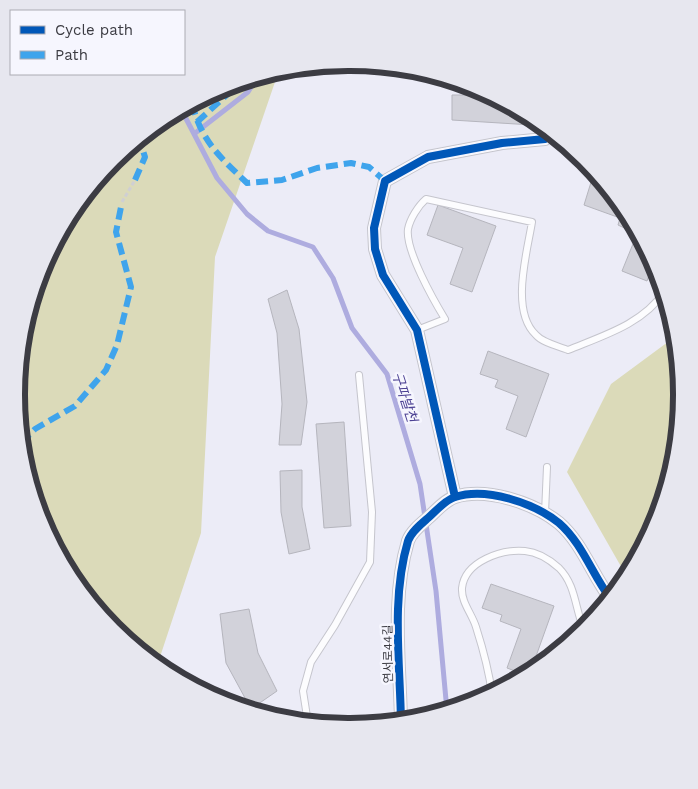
<svg xmlns="http://www.w3.org/2000/svg" width="698" height="789" font-family="'Work Sans','Noto Sans KR',sans-serif">
<rect width="100%" height="100%" fill="#ececf7"/>
<path fill="#dbdab9" d="M 287,68 L 275,82 L 215,257 L 201,533 L 157,666 C 143,654 125,642 112,628 C 84,597 58,561 41,522 C 0,398 22,255 113,160 C 136,136 166,117 196,101 C 224,86 255,73 287,68 Z
M 676,336 L 682,394 L 675,460 L 656,522 L 627,577 L 567,472 L 611,384 Z"/>
<g fill="none" stroke-linecap="round" stroke-linejoin="round">
<path stroke="#aeacdf" stroke-width="5" d="M 181,109 L 217,178 L 247,214 L 268,231 L 313,247 L 333,278 L 352,328 L 387,374 L 420,484 L 436,591 L 447,711
M 194,134 L 248,92 L 258,76"/>
</g>
<path fill="#d2d2da" stroke="#b5b5bd" d="M 452,95 L 491,95 L 533,117 L 532,125 L 452,120 Z
M 592,179 L 606,185 L 626,210 L 654,262 L 647,281 L 622,271 L 637,234 L 618,225 L 620,218 L 584,205 Z
M 438,205 L 496,226 L 472,292 L 450,284 L 463,248 L 427,235 Z
M 287,290 L 299,329 L 307,402 L 301,445 L 279,445 L 282,404 L 277,333 L 268,299 Z
M 488,351 L 549,374 L 526,437 L 506,429 L 518,396 L 495,387 L 498,380 L 480,374 Z
M 344,422 L 351,526 L 324,528 L 316,424 Z
M 302,470 L 302,507 L 310,549 L 289,554 L 281,512 L 280,471 Z
M 491,584 L 554,606 L 530,673 L 526,675 L 507,668 L 521,629 L 500,621 L 502,615 L 482,608 Z
M 249,609 L 258,653 L 277,691 L 251,709 L 226,663 L 220,614 Z"/>
<g fill="none" stroke-linecap="round" stroke-linejoin="round">
<defs>
<path id="lane" d="M 417,330 L 445,319 C 434,301 405,250 408,229 C 410,219 418,206 426,199 L 532,222 C 527,253 510,311 536,335 C 543,343 558,346 568,350 C 602,336 643,324 664,292
M 545,513 L 547,467
M 492,694 C 489,671 483,649 476,627 C 472,614 461,602 462,588 C 465,561 502,549 525,551 C 537,552 550,560 559,568 C 576,585 575,609 584,630
M 308,723 L 303,691 L 311,662 L 335,625 L 370,562 L 372,512 L 359,375"/>
<path id="street" d="M 455,497 L 417,330 L 383,275 L 375,249 L 374,228 L 385,181 L 428,157 L 502,143 L 545,139 L 552,133
M 401,722 C 400,662 391,598 408,541 C 411,532 421,524 428,518 C 436,511 445,500 455,497 C 487,487 534,503 559,523 C 582,543 592,574 610,598"/>
</defs>
<use href="#lane" stroke="#c5c5cd" stroke-width="8"/>
<use href="#street" stroke="#c5c5cd" stroke-width="14"/>
<path stroke="#cfcfd3" stroke-width="3" stroke-dasharray="4 2.5" stroke-linecap="butt" d="M 122,202 L 135,180"/>
<use href="#lane" stroke="#fcfcfe" stroke-width="6"/>
<use href="#street" stroke="#fcfcfe" stroke-width="12"/>
<path stroke="#3fa4ec" stroke-width="6" stroke-dasharray="12 6" stroke-linecap="butt" d="M 192,103 C 201,141 220,157 247,183 L 282,180 L 317,168 L 351,163 L 369,167 L 385,181
M 197,122 L 242,81
M 135,180 L 145,157 L 139,138
M 21,443 L 35,429 L 75,406 L 106,370 L 117,345 L 131,287 L 116,232 L 122,202"/>
<defs>
<path id="cycleway" d="M 455,497 L 417,330 L 383,275 L 375,249 L 374,228 L 385,181 L 428,157 L 502,143 L 545,139 L 552,133
M 401,722 C 400,662 391,598 408,541 C 411,532 421,524 428,518 C 436,511 445,500 455,497 C 487,487 534,503 559,523 C 582,543 592,574 610,598"/>
</defs>
<use href="#cycleway" stroke="#f6f6fe" stroke-width="11"/>
<use href="#cycleway" stroke="#0057b8" stroke-width="8"/>
</g>
<g text-anchor="middle" dominant-baseline="central" stroke-width="5" stroke-linejoin="round" paint-order="stroke">
<g font-size="12" fill="#3c3c43" stroke="#f6f6fe">
<text transform="translate(388 654) rotate(-91)">연서로44길</text>
</g>
<g font-size="14" font-style="italic" fill="#4c4193" stroke="#f6f6fe">
<text transform="translate(405 397) rotate(72)">구파발천</text>
</g>
</g>
<path d="M0 0H698V789H0ZM348 71H350A323 323 0 0 1 673 394V395A323 323 0 0 1 350 718H348A323 323 0 0 1 25 395V394A323 323 0 0 1 348 71Z" fill="#e7e7ef" fill-rule="evenodd"/>
<path fill="none" stroke="#3c3c43" stroke-width="6" d="M348 71H350A323 323 0 0 1 673 394V395A323 323 0 0 1 350 718H348A323 323 0 0 1 25 395V394A323 323 0 0 1 348 71Z"/>
<rect x="10" y="10" width="175" height="65" fill="#f6f6fe" stroke="#acacb3"/>
<rect x="20" y="26" width="25" height="8" fill="#0057b8" stroke="#acacb3"/>
<text x="55" y="35" font-size="15" fill="#3c3c43">Cycle path</text>
<rect x="20" y="51" width="25" height="8" fill="#3fa4ec" stroke="#acacb3"/>
<text x="55" y="60" font-size="15" fill="#3c3c43">Path</text>
</svg>
